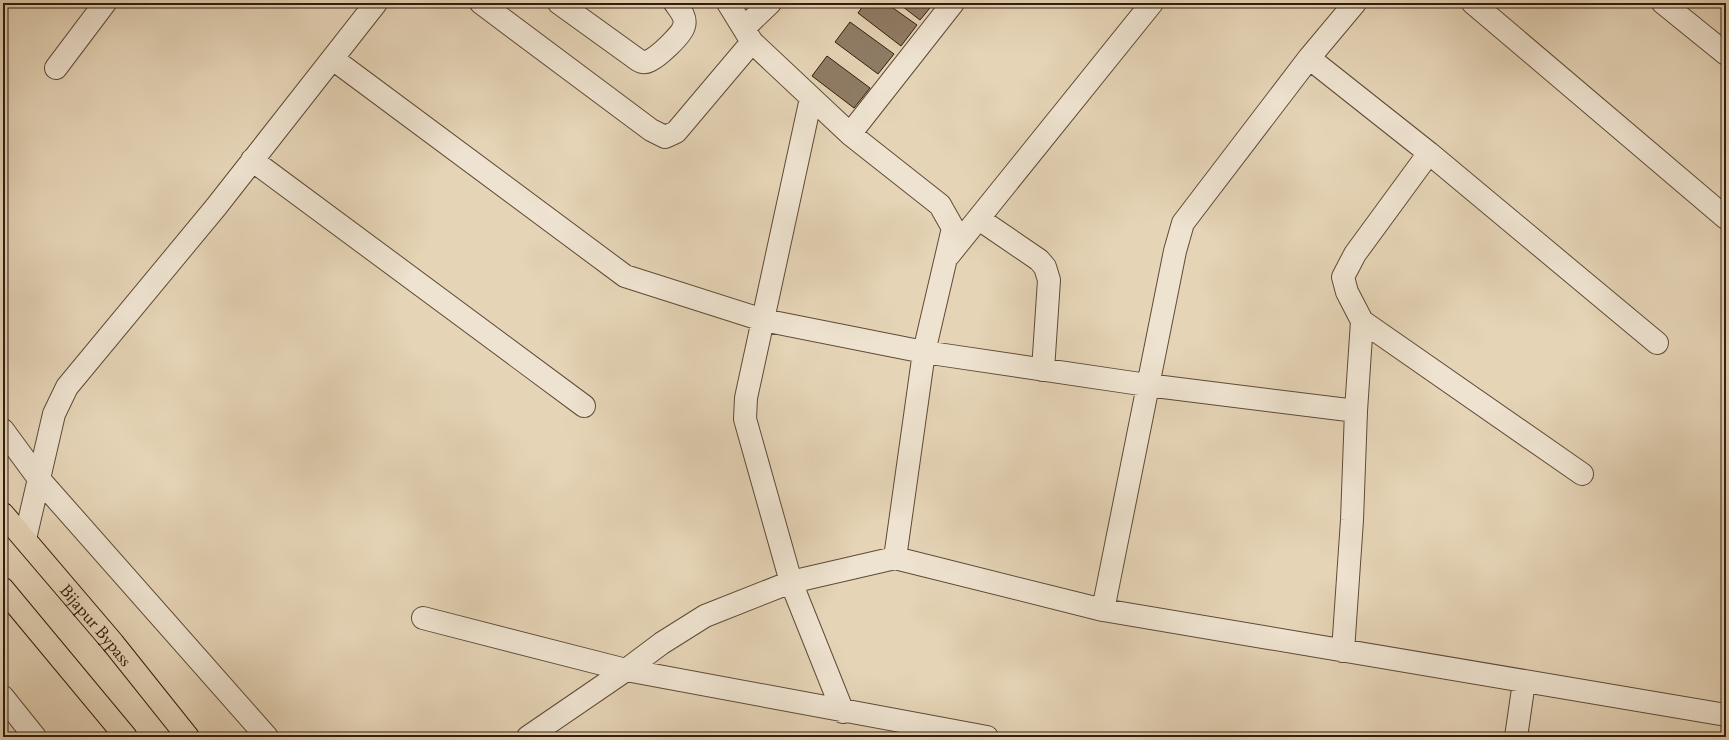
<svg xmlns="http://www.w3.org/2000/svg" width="1729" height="740" font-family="'EB Garamond',serif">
<rect width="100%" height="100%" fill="#e5d4b6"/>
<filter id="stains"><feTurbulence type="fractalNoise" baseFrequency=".005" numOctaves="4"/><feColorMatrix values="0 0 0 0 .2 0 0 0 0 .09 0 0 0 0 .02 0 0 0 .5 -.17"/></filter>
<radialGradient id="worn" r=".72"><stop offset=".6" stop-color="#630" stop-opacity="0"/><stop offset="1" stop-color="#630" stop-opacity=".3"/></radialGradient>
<path fill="#8f7c65" stroke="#321c0d" d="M 865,3 L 886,3 L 917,25 L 901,46 L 858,13 Z
M 898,3 L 934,3 L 920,20 Z
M 850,22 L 894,54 L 878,74 L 835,42 Z
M 827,56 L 870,88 L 854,108 L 812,76 Z"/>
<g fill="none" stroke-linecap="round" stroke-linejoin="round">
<defs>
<path id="minor" d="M 481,3 L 651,130 L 665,137 L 676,132 L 752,42
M 559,3 L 638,60 C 641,62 645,63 649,61 C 658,57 682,35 684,26 C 687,17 679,9 675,3
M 728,3 L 752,42 L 850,134 L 940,205 L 953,228 L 924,352 L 895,558 L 1103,610 L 1726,715
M 1473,3 L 1726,218
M 1663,3 L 1726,54
M 744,28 L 770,3
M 333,59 L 625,276 L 763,320 L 924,352 L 1147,385 L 1356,411
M 56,68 L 105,3
M 811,98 L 746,398 L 745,419 L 791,582 L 843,712
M 850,134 L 953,3
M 1429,153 L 1657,343
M 252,160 L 584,406
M 979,219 L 1039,260 L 1045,267 L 1049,280 L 1043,370
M 949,255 L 1152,3
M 1362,321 L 1582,474
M 3,430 L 39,479 L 267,737
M 25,539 L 54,414 L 67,387 L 216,207 L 376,3
M 1103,610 L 1175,251 L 1183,223 L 1309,58
M 423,618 L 626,670 L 987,737
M 1343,651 L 1352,520 L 1356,411 L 1362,321 L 1347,292 L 1343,277 L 1355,254 L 1429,153 L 1309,58 L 1355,3
M 3,697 L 35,737
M 528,737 L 626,670 L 662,643 L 705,616 L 791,582 L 895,558
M 1516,737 L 1524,682"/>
<g id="highway">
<path id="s1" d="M 3,514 L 113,643 L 188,737"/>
<path d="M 3,589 L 126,737"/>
</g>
</defs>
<use href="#minor" stroke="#5f4a37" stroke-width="24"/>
<use href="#highway" stroke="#321c0d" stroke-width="24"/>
<use href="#minor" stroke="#eee3d0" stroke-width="22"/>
<use href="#highway" stroke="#e5d4b6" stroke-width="22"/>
</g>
<g text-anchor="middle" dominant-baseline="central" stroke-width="4" stroke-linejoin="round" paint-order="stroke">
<g font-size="18" fill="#321c0d" stroke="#eee3d0">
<text stroke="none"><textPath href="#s1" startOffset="145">Bijapur Bypass</textPath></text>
</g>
</g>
<rect width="1729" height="740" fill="none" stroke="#e5d4b6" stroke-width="16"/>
<rect x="4" y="4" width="1721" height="732" fill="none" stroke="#321c0d" stroke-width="2"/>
<rect x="8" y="8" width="1713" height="724" fill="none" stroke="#321c0d"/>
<rect width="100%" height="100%" filter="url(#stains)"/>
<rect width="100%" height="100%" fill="url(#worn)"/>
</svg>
